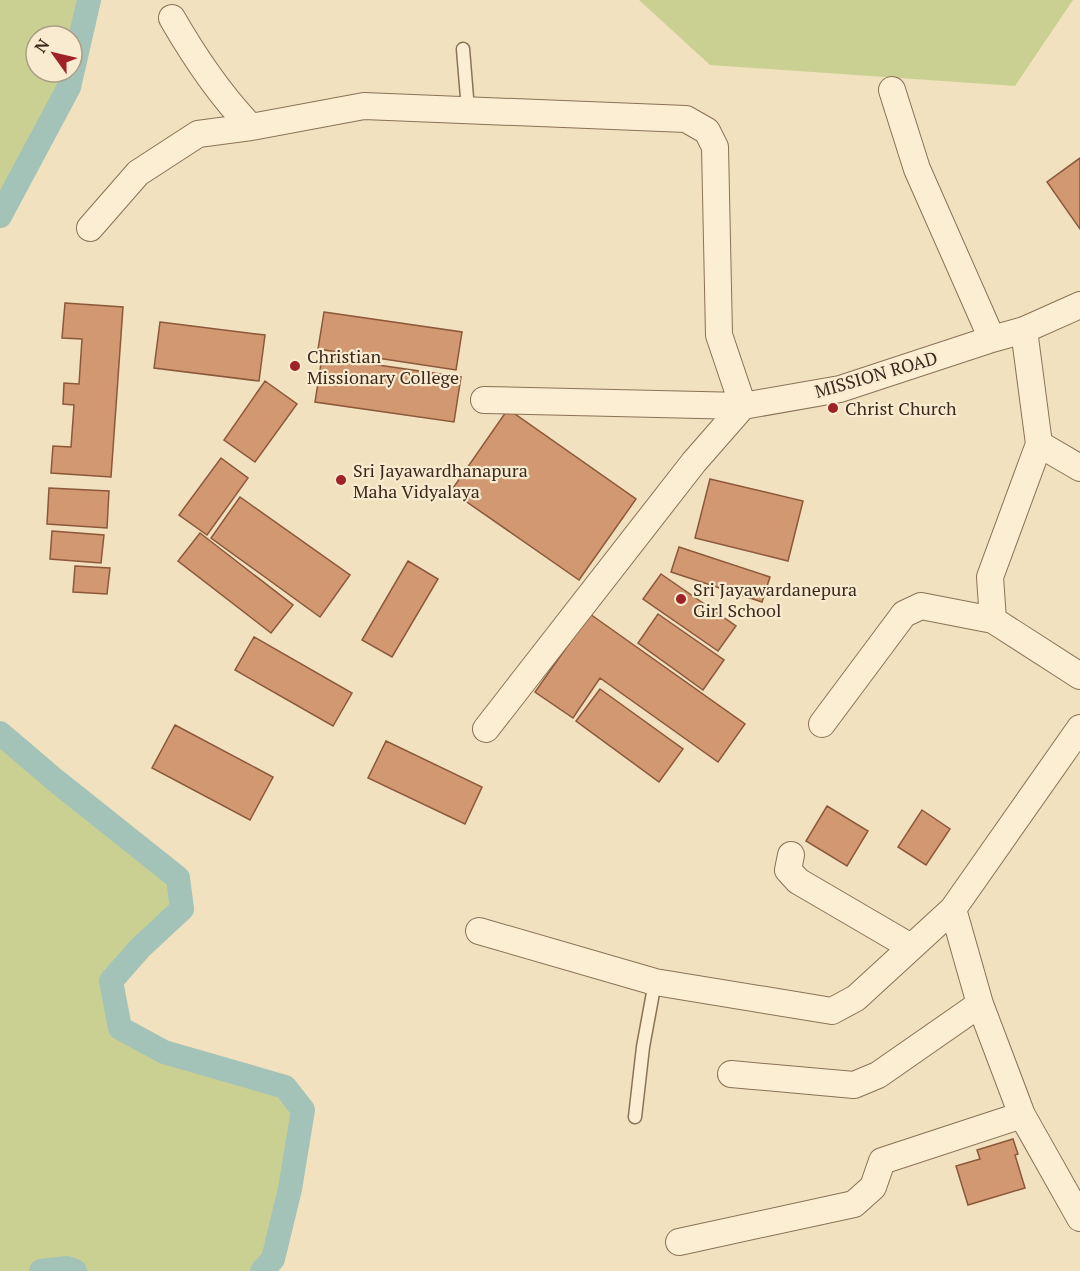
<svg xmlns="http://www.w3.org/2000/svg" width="1080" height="1271" font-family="'PT Serif',serif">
<rect width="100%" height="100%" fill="#f1e1bf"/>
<path fill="#cad092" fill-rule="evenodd" d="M 0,0 L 89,0 L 69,87 L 0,216 ZM 36,36 L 72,36 L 72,72 L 36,72 Z
M 639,0 L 1073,0 L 1015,86 L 710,65 Z
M 0,733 L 55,780 L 178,878 L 182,909 L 140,948 L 111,981 L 120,1028 L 164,1052 L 285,1087 L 303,1110 L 290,1189 L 273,1259 L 262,1271 L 75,1271 L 67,1268 L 41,1271 L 0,1271 Z"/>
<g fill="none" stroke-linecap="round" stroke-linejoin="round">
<path stroke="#a3c3b8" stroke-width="24" d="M 0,216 L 69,87 L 89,0
M 0,733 L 55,780 L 178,878 L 182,909 L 140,948 L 111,981 L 120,1028 L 164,1052 L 285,1087 L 303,1110 L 290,1189 L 273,1259 L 262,1271
M 41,1271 L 67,1268 L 75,1271"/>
</g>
<path fill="#d29872" stroke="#8c583a" stroke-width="1.5" d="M 1080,158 L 1080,229 L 1047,182 Z
M 65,303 L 123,307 L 111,477 L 51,473 L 53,446 L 71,447 L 74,405 L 63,404 L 64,383 L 79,384 L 82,339 L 62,338 Z
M 324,312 L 462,332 L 456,370 L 318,349 Z
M 160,322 L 265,335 L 259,381 L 154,368 Z
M 322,357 L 461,377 L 454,422 L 315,402 Z
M 265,381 L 297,404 L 255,462 L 224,440 Z
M 508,409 L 636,499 L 579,580 L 451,491 Z
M 221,458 L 248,478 L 207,535 L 179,515 Z
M 710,479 L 803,501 L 788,561 L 695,538 Z
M 49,488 L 109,491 L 107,528 L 47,524 Z
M 240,497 L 350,575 L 320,617 L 211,538 Z
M 52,531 L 104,535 L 101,563 L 50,559 Z
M 200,533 L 293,605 L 271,633 L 178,561 Z
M 679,547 L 770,577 L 762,602 L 671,572 Z
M 408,561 L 438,579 L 392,657 L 362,640 Z
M 75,566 L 110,568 L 107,594 L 73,592 Z
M 661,574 L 736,626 L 718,651 L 643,599 Z
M 590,614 L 745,724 L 718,762 L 600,678 L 573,718 L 535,692 Z
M 658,614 L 724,660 L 703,690 L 638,643 Z
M 254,637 L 352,693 L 333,726 L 235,670 Z
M 600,689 L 683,749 L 659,782 L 576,721 Z
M 175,725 L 273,777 L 250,820 L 152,768 Z
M 386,741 L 482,787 L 465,824 L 368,778 Z
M 827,806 L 868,831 L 847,866 L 806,841 Z
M 922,810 L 950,829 L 926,865 L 898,847 Z
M 1013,1139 L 1018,1154 L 1015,1155 L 1025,1188 L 968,1205 L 956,1166 L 980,1159 L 977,1150 Z"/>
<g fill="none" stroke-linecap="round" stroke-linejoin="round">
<defs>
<path id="lane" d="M 463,49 L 468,110
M 635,1117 L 643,1047 L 655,982"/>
<path id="street" d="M 172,18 C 195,58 219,94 251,127 L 364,106 L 686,119 L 707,131 L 715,147 L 719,335 L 743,406 L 694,462 L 486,729
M 892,90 L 917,169 L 992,339
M 90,228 L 138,173 L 198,134 L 251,127
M 1024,330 L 1039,444 L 990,577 L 993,620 L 1080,676
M 484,400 L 743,406 L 840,389 L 992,339 L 1024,330 L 1080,305
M 1039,444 L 1080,468
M 822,724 L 904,614 L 921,606 L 993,620
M 791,855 L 788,870 L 798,881 L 911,947
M 953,909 L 1080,728
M 479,931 L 655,982 L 832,1011 L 856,998 L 953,909 L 980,1004 L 1022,1115 L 1080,1218
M 731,1074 L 854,1085 L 878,1075 L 980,1004
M 679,1242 L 854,1204 L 873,1187 L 882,1161 L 1022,1115"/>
</defs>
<use href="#lane" stroke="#8b7156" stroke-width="15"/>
<use href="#street" stroke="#8b7156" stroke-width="28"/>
<use href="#lane" stroke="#fbeed3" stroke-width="12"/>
<use href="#street" stroke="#fbeed3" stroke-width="26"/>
</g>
<g fill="#9f2226" stroke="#f8ebcf" stroke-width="2">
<circle cx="295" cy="366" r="6"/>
<circle cx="833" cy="408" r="6"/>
<circle cx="341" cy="480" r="6"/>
<circle cx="681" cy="599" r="6"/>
</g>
<g text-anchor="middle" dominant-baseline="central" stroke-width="4.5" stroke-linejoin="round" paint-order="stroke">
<g font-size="18" fill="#3a291c" stroke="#f8ebcf" text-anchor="start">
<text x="307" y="356">Christian<tspan x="307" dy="21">Missionary College</tspan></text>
<text x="845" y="408">Christ Church</text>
<text x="353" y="470">Sri Jayawardhanapura<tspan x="353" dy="21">Maha Vidyalaya</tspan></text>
<text x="693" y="589">Sri Jayawardanepura<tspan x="693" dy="21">Girl School</tspan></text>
</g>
<g font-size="18" fill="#3a291c" stroke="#f8ebcf">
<text transform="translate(876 374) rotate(-16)">MISSION ROAD</text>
</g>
</g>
<g transform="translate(54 54) rotate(304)"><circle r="28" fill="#f8ebcf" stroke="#ac9d87" stroke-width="1.5"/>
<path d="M0-4.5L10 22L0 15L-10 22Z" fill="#9f2226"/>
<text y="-9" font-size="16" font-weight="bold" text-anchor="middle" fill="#3a291c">N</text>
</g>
</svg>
